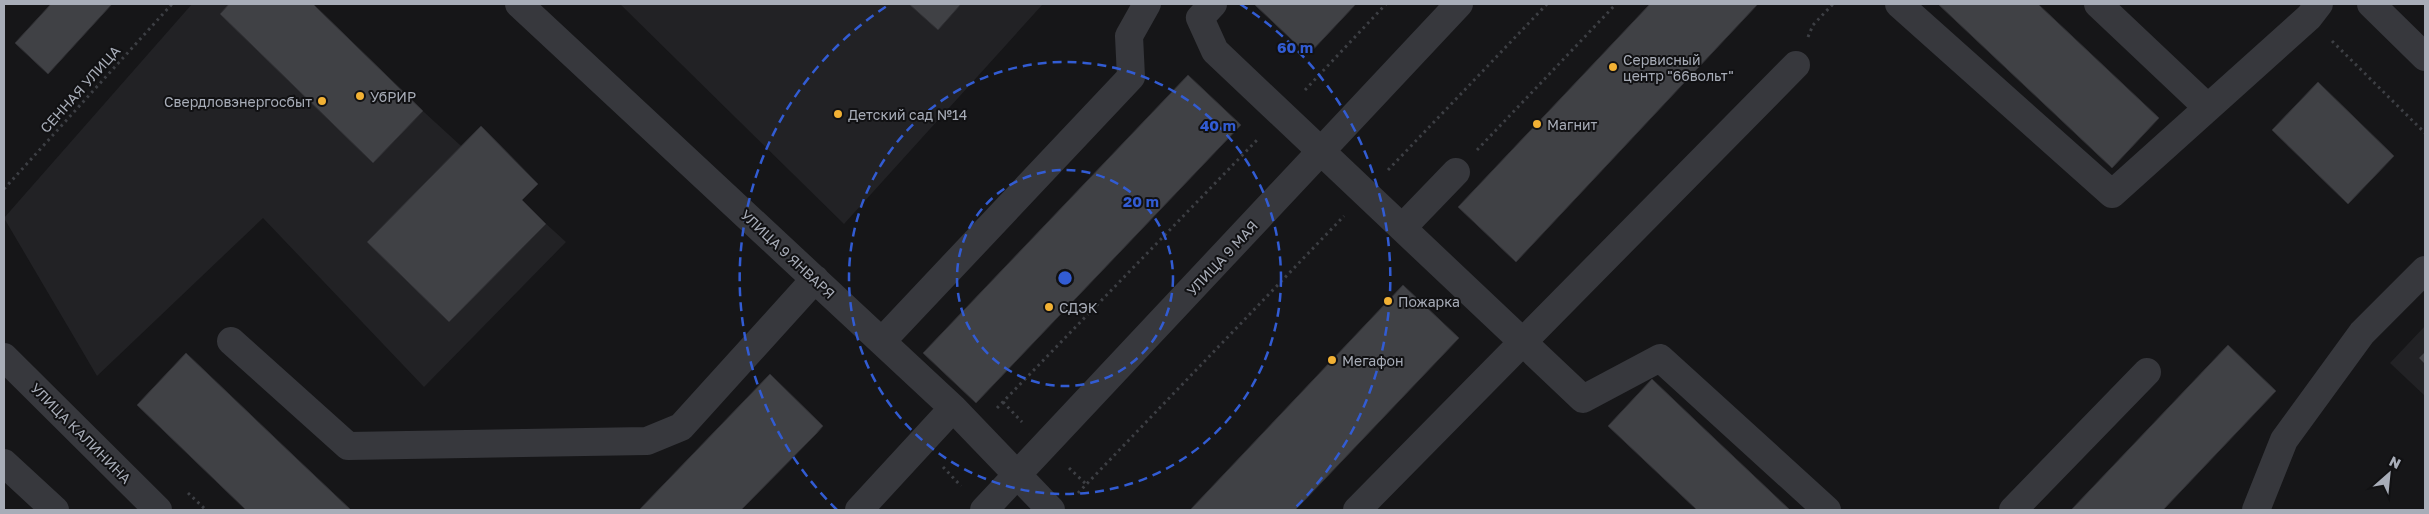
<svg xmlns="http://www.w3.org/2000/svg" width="2429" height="514" font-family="'Golos Text',sans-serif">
<rect width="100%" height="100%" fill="#161618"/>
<path fill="#222225" d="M 192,4 L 306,4 L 566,242 L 424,387 L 263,218 L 97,376 L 4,218 Z
M 620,4 L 1043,4 L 844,224 Z
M 2425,326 L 2425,396 L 2390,363 Z"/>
<path fill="#404145" stroke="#303034" d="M 51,4 L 112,4 L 48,74 L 15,43 Z
M 229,4 L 313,4 L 423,111 L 373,163 L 220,14 Z
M 909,4 L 961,4 L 938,30 Z
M 1257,4 L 1356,4 L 1308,55 L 1255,5 Z
M 1650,4 L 1758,4 L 1516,262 L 1458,207 Z
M 1938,4 L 2038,4 L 2159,118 L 2112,168 Z
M 1188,75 L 1241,125 L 976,403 L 923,353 Z
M 2318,82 L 2394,156 L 2348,204 L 2272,130 Z
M 481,126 L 538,184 L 522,200 L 546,224 L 449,322 L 367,242 Z
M 1403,285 L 1459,338 L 1302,503 L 1295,510 L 1190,510 Z
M 2228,345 L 2276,391 L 2163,510 L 2071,510 Z
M 2425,352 L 2425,364 L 2419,358 Z
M 186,353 L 295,457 L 351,510 L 246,510 L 137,405 Z
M 770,374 L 823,426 L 816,434 L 741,510 L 639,510 Z
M 1652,379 L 1696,421 L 1790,510 L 1697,510 L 1608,426 Z"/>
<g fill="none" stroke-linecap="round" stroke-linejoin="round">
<path stroke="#3d3f44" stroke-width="3" stroke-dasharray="2.5 4" stroke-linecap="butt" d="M 1808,37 L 1813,25 L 1833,4
M 2332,41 L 2425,133
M 1305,90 L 1386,4
M 1477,150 L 1616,4
M 1388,170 L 1547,4
M 4,189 L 172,4
M 1003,402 L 1022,422
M 997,408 L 1259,138
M 943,467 L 961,486
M 1069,468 L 1086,484
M 188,493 L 206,510
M 1078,493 L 1344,216"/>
<path stroke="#37383d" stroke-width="28" d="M 519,4 L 953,408 L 1051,510
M 1213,4 L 1200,18 L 1215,51 L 1583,399 L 1660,358 L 1827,510
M 1899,4 L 2112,194 L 2309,17 L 2319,4
M 2098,4 L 2208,108
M 2371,4 L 2425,57
M 1402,228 L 1456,172
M 231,341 L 348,446 L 647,441 L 681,427 L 815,279
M 882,341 L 1131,77 L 1129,36 L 1147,4
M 4,357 L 158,510
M 4,463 L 55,510
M 859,510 L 953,408
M 984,510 L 1459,4
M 1357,510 L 1796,65
M 2013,510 L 2147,372
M 2256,510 L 2284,440 L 2362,333 L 2425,270"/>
</g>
<g fill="none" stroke="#325cd3" stroke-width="2.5" stroke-dasharray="9 6">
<circle cx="1065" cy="278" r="108"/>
<circle cx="1065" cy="278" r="216"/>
<path d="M837 510A325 325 0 0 1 890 4M1240 4A325 325 0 0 1 1293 510"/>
</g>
<g fill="#f2b134" stroke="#111113" stroke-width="2">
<circle cx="1613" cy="67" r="5"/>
<circle cx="360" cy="96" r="5"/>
<circle cx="322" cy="101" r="5"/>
<circle cx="838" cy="114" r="5"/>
<circle cx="1537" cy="124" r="5"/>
<circle cx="1388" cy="301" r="5"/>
<circle cx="1049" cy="307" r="5"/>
<circle cx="1332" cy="360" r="5"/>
</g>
<g text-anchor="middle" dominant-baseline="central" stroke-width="4" stroke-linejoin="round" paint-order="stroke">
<g font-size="14" fill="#a8adb8" stroke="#111113" text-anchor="start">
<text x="1623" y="59">Сервисный<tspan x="1623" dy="16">центр "66вольт"</tspan></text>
<text x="370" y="96">УбРИР</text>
<text x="312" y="101" text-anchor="end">Свердловэнергосбыт</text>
<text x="848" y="114">Детский сад №14</text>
<text x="1547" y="124">Магнит</text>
<text x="1398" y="301">Пожарка</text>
<text x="1059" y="307">СДЭК</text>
<text x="1342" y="360">Мегафон</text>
</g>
<g font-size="14" fill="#a8adb8" stroke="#111113">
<text transform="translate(80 89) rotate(-48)">СЕННАЯ УЛИЦА</text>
<text transform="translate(788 254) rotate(43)">УЛИЦА 9 ЯНВАРЯ</text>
<text transform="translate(1222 258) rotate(-47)">УЛИЦА 9 МАЯ</text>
<text transform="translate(81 433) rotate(45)">УЛИЦА КАЛИНИНА</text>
</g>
</g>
<circle cx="1065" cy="278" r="8" fill="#325cd3" stroke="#111113" stroke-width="2.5"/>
<g font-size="15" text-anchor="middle" font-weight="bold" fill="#325cd3" stroke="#111113" stroke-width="4" stroke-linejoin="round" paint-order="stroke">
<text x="1295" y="53">60 m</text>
<text x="1218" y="131">40 m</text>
<text x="1141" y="207">20 m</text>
</g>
<rect width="2429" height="514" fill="none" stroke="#a8adb8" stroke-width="10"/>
<g transform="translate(2389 474) rotate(27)" stroke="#111113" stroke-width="4" paint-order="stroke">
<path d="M0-4L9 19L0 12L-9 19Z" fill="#a8adb8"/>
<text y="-8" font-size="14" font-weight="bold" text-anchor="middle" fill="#a8adb8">N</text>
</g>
</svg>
